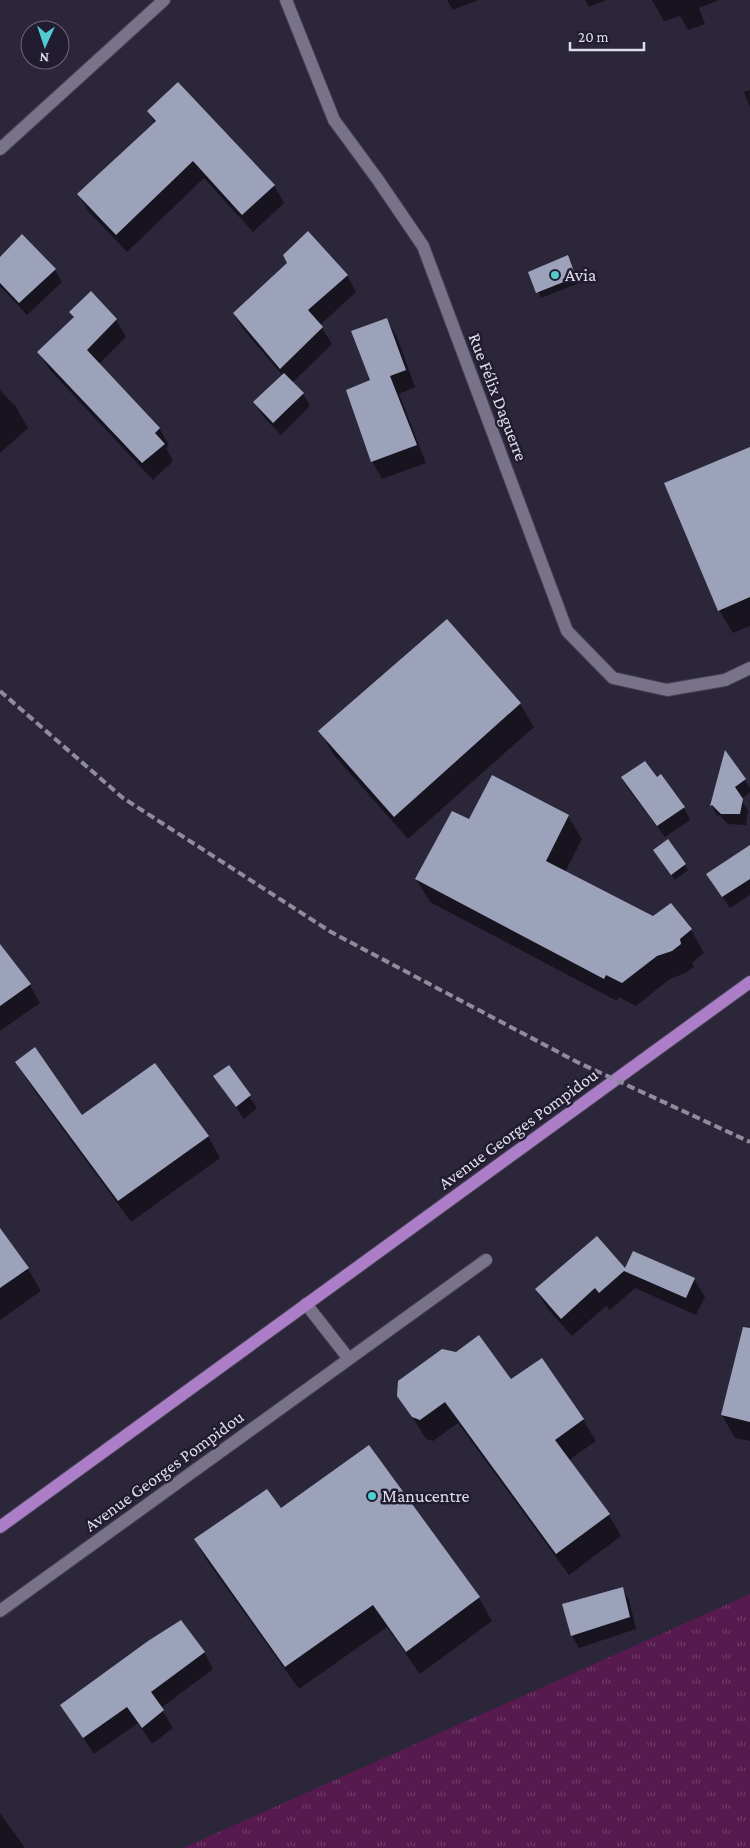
<svg xmlns="http://www.w3.org/2000/svg" width="750" height="1848" font-family="'Crimson Pro',serif">
<defs>
<pattern id="grass-tufts" width="24" height="20" patternUnits="userSpaceOnUse" patternTransform="scale(1.25)"><rect width="24" height="20" fill="#561a4f"/><path d="M3 7l-1-3M5 7V3M7 7l1-3M15 17l-1-3M17 17v-4M19 17l1-3" fill="none" stroke="#6e3b68"/></pattern>
</defs>
<rect width="100%" height="100%" fill="#2b263a"/>
<path fill="url(#grass-tufts)" d="M 750,1594 L 750,1848 L 183,1848 Z"/>
<path fill="#0007" d="M 447,0 L 478,0 L 453,10 Z
M 585,0 L 606,0 L 589,7 Z
M 652,0 L 719,0 L 699,8 L 705,24 L 688,30 L 680,16 L 664,21 Z
M 750,90 L 750,108 L 744,92 Z
M 148,111 L 274,185 L 284,203 L 253,232 L 204,178 L 127,252 L 89,212 L 78,194 L 155,123 Z
M 22,236 L 55,270 L 62,282 L 27,315 L 0,286 L 0,257 Z
M 571,263 L 579,283 L 541,298 L 529,272 Z
M 347,275 L 356,292 L 320,325 L 332,344 L 292,383 L 303,394 L 310,406 L 281,435 L 262,415 L 255,403 L 283,376 L 244,330 L 234,314 Z
M 91,293 L 116,320 L 126,337 L 99,364 L 159,428 L 169,445 L 166,448 L 173,461 L 153,480 L 49,369 L 39,352 L 74,318 L 71,312 Z
M 387,320 L 397,337 L 415,387 L 399,394 L 426,463 L 382,479 L 372,461 Z
M 0,390 L 16,407 L 28,428 L 0,453 Z
M 750,448 L 750,626 L 733,633 L 719,610 Z
M 447,620 L 520,704 L 534,727 L 408,839 L 333,754 L 320,731 Z
M 726,753 L 750,788 L 750,792 L 741,799 L 748,811 L 746,825 L 728,824 L 719,815 L 717,816 L 712,806 Z
M 622,778 L 684,808 L 690,820 L 665,837 L 629,790 Z
M 568,816 L 582,839 L 565,872 L 653,918 L 691,930 L 704,953 L 692,963 L 694,967 L 685,973 L 670,979 L 636,1006 L 619,997 L 617,1001 L 430,902 L 416,879 L 470,820 Z
M 668,841 L 688,870 L 675,880 L 658,856 Z
M 750,847 L 750,895 L 730,908 L 707,874 Z
M 0,946 L 30,985 L 40,1003 L 0,1031 Z
M 17,1062 L 82,1117 L 208,1136 L 220,1158 L 131,1222 L 29,1083 Z
M 228,1067 L 257,1108 L 244,1119 L 214,1076 Z
M 0,1230 L 28,1269 L 41,1291 L 0,1320 Z
M 625,1270 L 694,1279 L 705,1297 L 696,1315 L 635,1288 L 610,1310 L 606,1306 L 572,1336 L 547,1308 L 536,1290 Z
M 457,1354 L 510,1381 L 541,1360 L 583,1420 L 596,1441 L 569,1460 L 609,1515 L 621,1536 L 569,1575 L 458,1423 L 433,1441 L 426,1439 L 399,1396 Z
M 750,1358 L 750,1441 L 735,1438 L 722,1415 Z
M 281,1510 L 479,1598 L 492,1621 L 420,1674 L 387,1627 L 299,1689 L 208,1562 L 195,1540 Z
M 622,1588 L 629,1600 L 636,1629 L 579,1648 L 572,1636 L 563,1605 Z
M 204,1652 L 213,1669 L 161,1708 L 173,1728 L 152,1744 L 138,1723 L 94,1754 L 62,1706 Z
M 0,1813 L 25,1848 L 0,1848 Z"/>
<path fill="#9da2bb" d="M 178,82 L 275,185 L 242,215 L 193,161 L 116,235 L 77,194 L 156,121 L 147,111 Z
M 308,231 L 348,275 L 308,310 L 323,327 L 280,369 L 233,313 L 287,263 L 283,255 Z
M 22,234 L 56,269 L 19,303 L 0,283 L 0,257 Z
M 568,255 L 576,277 L 536,293 L 528,272 Z
M 91,291 L 117,319 L 87,350 L 160,428 L 155,433 L 165,444 L 142,463 L 37,352 L 74,317 L 69,312 Z
M 387,318 L 406,370 L 390,376 L 417,445 L 371,462 L 346,390 L 370,380 L 351,331 Z
M 284,373 L 304,393 L 273,423 L 253,402 Z
M 750,447 L 750,597 L 718,611 L 664,483 Z
M 447,619 L 521,703 L 394,817 L 318,731 Z
M 725,750 L 746,779 L 735,787 L 743,799 L 740,814 L 721,814 L 712,805 L 710,806 Z
M 645,761 L 657,777 L 661,774 L 685,807 L 657,826 L 621,777 Z
M 492,775 L 569,815 L 546,861 L 653,916 L 671,903 L 692,929 L 680,939 L 681,944 L 672,951 L 657,956 L 622,983 L 606,975 L 604,979 L 415,879 L 452,811 L 469,819 Z
M 668,839 L 686,864 L 671,875 L 653,850 Z
M 750,845 L 750,879 L 722,897 L 706,874 Z
M 0,944 L 31,984 L 0,1006 Z
M 35,1047 L 82,1115 L 155,1063 L 209,1136 L 118,1201 L 15,1062 Z
M 229,1065 L 251,1095 L 236,1107 L 213,1076 Z
M 0,1228 L 29,1268 L 0,1288 Z
M 597,1236 L 625,1268 L 633,1251 L 695,1278 L 686,1298 L 624,1271 L 599,1293 L 595,1288 L 561,1319 L 535,1289 Z
M 743,1327 L 750,1328 L 750,1422 L 721,1415 Z
M 479,1335 L 511,1379 L 542,1358 L 584,1419 L 555,1440 L 610,1514 L 556,1554 L 445,1402 L 420,1420 L 412,1417 L 397,1396 L 398,1381 L 442,1349 L 456,1352 Z
M 369,1445 L 480,1597 L 406,1652 L 373,1605 L 285,1667 L 194,1539 L 267,1489 L 281,1508 Z
M 623,1587 L 630,1617 L 571,1636 L 562,1604 Z
M 181,1620 L 205,1652 L 151,1692 L 164,1710 L 142,1728 L 127,1707 L 83,1738 L 60,1705 L 148,1641 Z"/>
<g fill="none" stroke-linecap="round" stroke-linejoin="round">
<defs>
<path id="street" d="M 286,0 L 334,120 L 378,180 L 423,246 L 567,631 L 613,678 L 667,690 L 725,680 L 750,668
M 0,149 L 164,0
M 306,1304 L 349,1359
M 0,1611 L 486,1260"/>
<path id="primary" d="M 0,1527 L 750,982"/>
</defs>
<use href="#street" stroke="#444050" stroke-width="14"/>
<use href="#primary" stroke="#444050" stroke-width="14"/>
<use href="#street" stroke="#78738a" stroke-width="12"/>
<use href="#primary" stroke="#ac7ec8" stroke-width="12"/>
<path stroke="#908c9c" stroke-width="4" stroke-dasharray="8 4" stroke-linecap="butt" d="M 0,691 L 123,798 L 331,932 L 577,1062 L 750,1142"/>
</g>
<g fill="#51ccd1" stroke="#211c2f" stroke-width="2">
<circle cx="555" cy="275" r="5"/>
<circle cx="372" cy="1496" r="5"/>
</g>
<g text-anchor="middle" dominant-baseline="central" stroke-width="5" stroke-linejoin="round" paint-order="stroke">
<g font-size="18" fill="#e0ddea" stroke="#211c2f" text-anchor="start">
<text x="565" y="275">Avia</text>
<text x="382" y="1496">Manucentre</text>
</g>
<g font-size="18" fill="#e0ddea" stroke="#211c2f">
<text transform="translate(498 397) rotate(69)">Rue Félix Daguerre</text>
<text transform="translate(518 1129) rotate(-36)">Avenue Georges Pompidou</text>
<text transform="translate(164 1471) rotate(-36)">Avenue Georges Pompidou</text>
</g>
</g>
<g transform="translate(45 45) rotate(183)"><circle r="24" fill="#211c2f" stroke="#6d697a"/>
<path d="M0-4L9 19L0 12L-9 19Z" fill="#51ccd1"/>
<text y="-8" font-size="14" font-weight="bold" text-anchor="middle" fill="#e0ddea">N</text>
</g>
<path d="M570 42v8h74v-8" fill="none" stroke="#e0ddea" stroke-width="2.5"/>
<text x="578" y="42" font-size="15" fill="#e0ddea" stroke="#211c2f" stroke-width="4" paint-order="stroke">20 m</text>
</svg>
